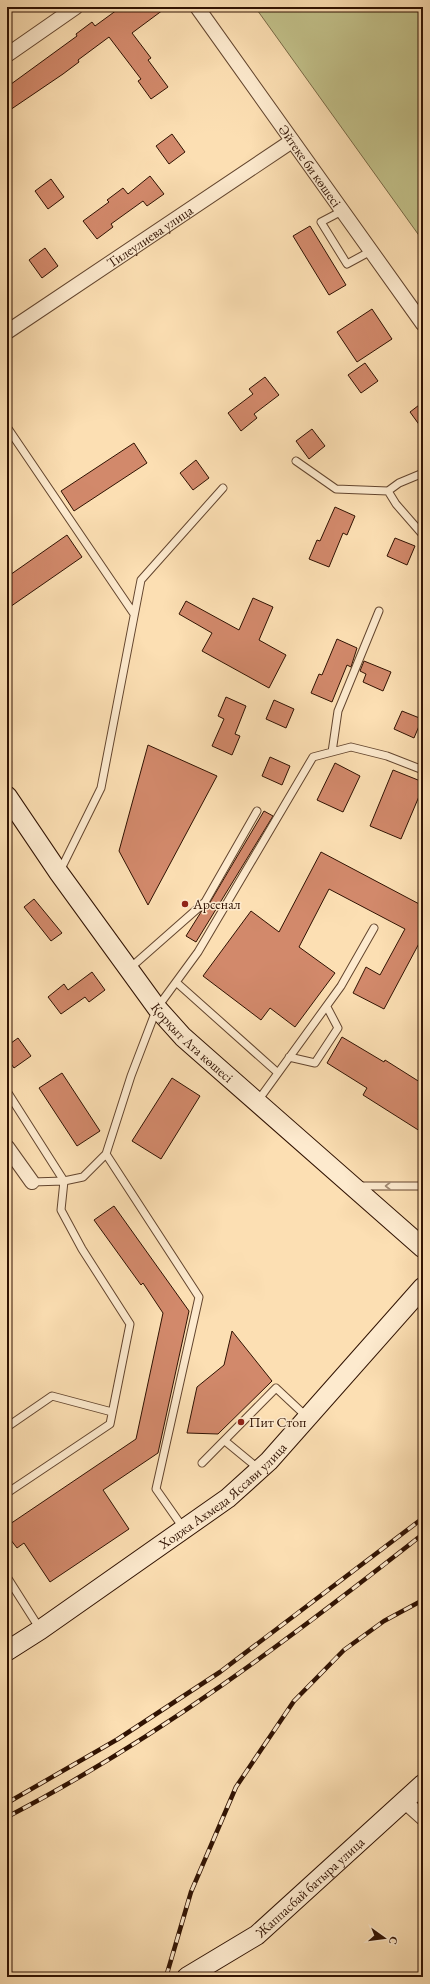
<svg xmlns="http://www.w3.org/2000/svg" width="430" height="1984" font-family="'EB Garamond',serif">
<rect width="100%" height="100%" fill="#fcdfb3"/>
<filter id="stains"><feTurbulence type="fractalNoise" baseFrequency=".005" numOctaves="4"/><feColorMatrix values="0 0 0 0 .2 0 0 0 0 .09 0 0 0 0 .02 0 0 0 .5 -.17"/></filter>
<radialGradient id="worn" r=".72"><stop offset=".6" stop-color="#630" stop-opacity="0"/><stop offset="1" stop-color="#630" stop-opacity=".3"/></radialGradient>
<path fill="#c2c18a" stroke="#796a46" d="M 255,7 L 423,7 L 423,241 Z"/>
<path fill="#d2896b" stroke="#301202" d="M 121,7 L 167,7 L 132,33 L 151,58 L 148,60 L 168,87 L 151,99 L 138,81 L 141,79 L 109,37 L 78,60 L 79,62 L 63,74 L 7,112 L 7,87 L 77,36 L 76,34 L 92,22 L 95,26 Z
M 172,134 L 185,152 L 169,164 L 156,146 Z
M 150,176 L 164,194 L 147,206 L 143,201 L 111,224 L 113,227 L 97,239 L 83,221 L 109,202 L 107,200 L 123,188 L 128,194 Z
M 51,179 L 64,197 L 48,209 L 35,191 Z
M 310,226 L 346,285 L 329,295 L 293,236 Z
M 45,248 L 58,266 L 42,278 L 29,260 Z
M 372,309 L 392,339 L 357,362 L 337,332 Z
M 365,363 L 378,381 L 361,393 L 348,375 Z
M 265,377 L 279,395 L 254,414 L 257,418 L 241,431 L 228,413 L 253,394 L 249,389 Z
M 423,402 L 423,430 L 410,412 Z
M 312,429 L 325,446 L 309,459 L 296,441 Z
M 134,443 L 147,463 L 74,511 L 61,491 Z
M 196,460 L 209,478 L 193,490 L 180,473 Z
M 335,507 L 355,516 L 347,535 L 343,533 L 329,567 L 309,559 L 317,540 L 320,541 Z
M 67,535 L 82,557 L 7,609 L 7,577 Z
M 395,538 L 415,546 L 407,565 L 387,556 Z
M 253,598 L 273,607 L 259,640 L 286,655 L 269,688 L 202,651 L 212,633 L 179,614 L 186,601 L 239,630 Z
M 337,639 L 357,648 L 351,667 L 347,665 L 332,702 L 311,693 L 319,674 L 322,675 Z
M 364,661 L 391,672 L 383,691 L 363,682 L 366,674 L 360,671 Z
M 226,697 L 246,706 L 235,734 L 240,736 L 232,755 L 212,746 L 224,719 L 218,716 Z
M 274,700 L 294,709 L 286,728 L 266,719 Z
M 402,711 L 422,719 L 414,738 L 394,729 Z
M 148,745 L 217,776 L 148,905 L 119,851 Z
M 270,757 L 290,766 L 282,785 L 262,776 Z
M 335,763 L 360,776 L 343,812 L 317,800 Z
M 393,770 L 423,782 L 423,787 L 401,839 L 370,826 Z
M 264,811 L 273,816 L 196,942 L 186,936 L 201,912 L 209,904 Z
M 321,852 L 423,906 L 423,936 L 384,1009 L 353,993 L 366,967 L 380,975 L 405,929 L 329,889 L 299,947 L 335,973 L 295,1027 L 270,1008 L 261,1020 L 203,976 L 251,911 L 279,932 Z
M 34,899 L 62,933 L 51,941 L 24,907 Z
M 92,972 L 105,990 L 89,1002 L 85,997 L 61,1014 L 48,997 L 64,984 L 68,990 Z
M 342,1037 L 384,1062 L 385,1060 L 423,1084 L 423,1133 L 363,1095 L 367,1088 L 327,1063 Z
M 18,1038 L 31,1056 L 14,1068 L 7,1058 L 7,1046 Z
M 62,1073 L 100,1131 L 77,1146 L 39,1088 Z
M 172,1078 L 200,1096 L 161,1159 L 132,1141 Z
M 114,1206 L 189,1311 L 158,1453 L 103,1490 L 129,1529 L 50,1582 L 24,1543 L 17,1548 L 7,1535 L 7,1526 L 136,1439 L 163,1313 L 143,1283 L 141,1285 L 94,1220 Z
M 232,1331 L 272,1381 L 218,1434 L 187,1433 L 197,1387 L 224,1365 Z"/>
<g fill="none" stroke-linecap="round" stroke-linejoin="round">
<defs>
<path id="lane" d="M 342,211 L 321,222 L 347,264 L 371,251
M 7,427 L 134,614
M 296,461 L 336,489 L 388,491 L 396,504 L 423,535
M 388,491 L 399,483 L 423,473
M 332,752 L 338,711 L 379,611
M 60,871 L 101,788 L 141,580 L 223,488
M 129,969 L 205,902 L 257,811
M 176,982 L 278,1073
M 289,1057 L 315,1063 L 338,1028 L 327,1007
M 257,1102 L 341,986 L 374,928
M 106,1154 L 199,1297 L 156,1489 L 184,1529
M 32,1182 L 64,1181 L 83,1177 L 106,1154 L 131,1076 L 157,1008 L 198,952 L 313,757 L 351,747 L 387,756 L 423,770
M 359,1186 L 423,1186
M 7,1427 L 52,1396 L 112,1412
M 225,1441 L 259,1469
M 202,1463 L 276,1388 L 307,1417
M 7,1493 L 110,1424 L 130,1324 L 82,1249 L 61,1210 L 64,1181 L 8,1093
M 7,1577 L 40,1629"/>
<g id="street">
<path id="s1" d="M 197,7 L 423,324"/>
<path d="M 7,55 L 76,7"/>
<path id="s2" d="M 7,332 L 292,141"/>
<path d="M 7,1147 L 32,1182"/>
<path d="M 404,1801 L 423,1818"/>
</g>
<g id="secondary">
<path id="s3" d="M 7,796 L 59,873 L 157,1008 L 183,1037 L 423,1248"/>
<path id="s4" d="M 7,1651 L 40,1630 L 228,1498 L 269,1461 L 423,1287"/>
<path id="s5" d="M 187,1977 L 257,1935 L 423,1784"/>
</g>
</defs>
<use href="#lane" stroke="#63452e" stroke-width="9"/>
<use href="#street" stroke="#63452e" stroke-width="16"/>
<use href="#secondary" stroke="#301202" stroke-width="21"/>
<use href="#lane" stroke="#fdeace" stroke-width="7"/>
<use href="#street" stroke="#fdeace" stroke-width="14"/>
<use href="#secondary" stroke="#fdeace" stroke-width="19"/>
<defs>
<path id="rail" d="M 7,1803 L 118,1739 L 220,1672 L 423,1518
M 7,1817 C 156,1740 291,1638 423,1534
M 166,1977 L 191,1892 L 236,1787 L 294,1701 L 344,1650 L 384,1621 L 423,1600"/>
</defs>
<use href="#rail" stroke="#301202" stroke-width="4.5"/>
<use href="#rail" stroke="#fdeace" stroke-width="3" stroke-dasharray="9" stroke-linecap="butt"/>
</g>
<defs><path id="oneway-chevron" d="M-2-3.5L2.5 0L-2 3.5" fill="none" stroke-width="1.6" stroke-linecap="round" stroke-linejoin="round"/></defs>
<use stroke="#a18972" href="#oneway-chevron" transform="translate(388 1186) rotate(-180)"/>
<g fill="#8f2418" stroke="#fdeace" stroke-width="1.5">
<circle cx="185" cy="904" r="4"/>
<circle cx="241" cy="1422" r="4"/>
</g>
<g text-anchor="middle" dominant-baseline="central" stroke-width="3" stroke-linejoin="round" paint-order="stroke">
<g font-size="14" fill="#301202" stroke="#fdeace">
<text stroke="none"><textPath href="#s1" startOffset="195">Әйтеке би көшесі</textPath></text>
<text stroke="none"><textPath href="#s2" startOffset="172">Тилеулиева улица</textPath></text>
<text stroke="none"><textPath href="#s3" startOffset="309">Қорқыт Ата көшесі</textPath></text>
<text stroke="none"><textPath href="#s4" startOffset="266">Ходжа Ахмеда Яссави улица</textPath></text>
<text stroke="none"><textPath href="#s5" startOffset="153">Жаппасбай батыра улица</textPath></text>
</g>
<g font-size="14" fill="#301202" stroke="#fdeace" text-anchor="start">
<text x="193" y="904">Арсенал</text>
<text x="249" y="1422">Пит Стоп</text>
</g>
</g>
<rect width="430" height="1984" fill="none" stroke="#fcdfb3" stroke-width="24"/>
<rect x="8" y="8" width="414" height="1968" fill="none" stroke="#301202" stroke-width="2"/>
<rect x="12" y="12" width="406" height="1960" fill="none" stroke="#301202"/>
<g transform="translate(384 1938) rotate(104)" stroke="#fdeace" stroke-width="3" paint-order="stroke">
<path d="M0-3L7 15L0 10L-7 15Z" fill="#301202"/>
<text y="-6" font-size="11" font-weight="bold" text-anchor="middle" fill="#301202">С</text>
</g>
<rect width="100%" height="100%" filter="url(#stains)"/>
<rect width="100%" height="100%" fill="url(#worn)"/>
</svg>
